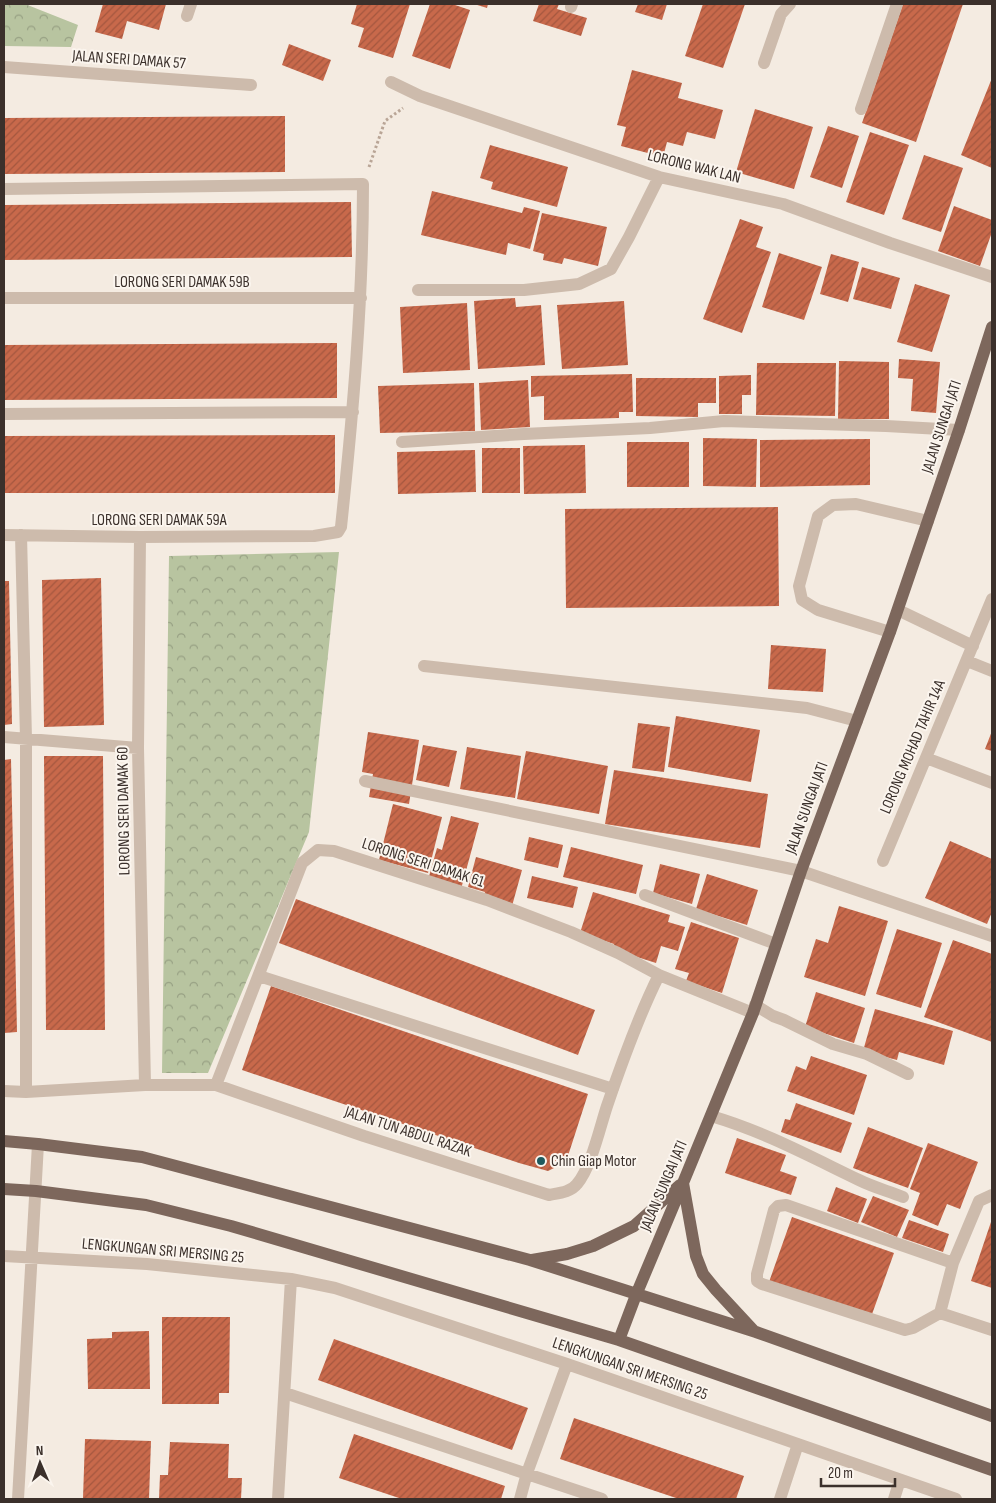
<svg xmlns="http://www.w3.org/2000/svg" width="996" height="1503" font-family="'Sofia Sans Condensed',sans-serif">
<defs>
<pattern id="park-crowns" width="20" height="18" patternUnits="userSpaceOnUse" patternTransform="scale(1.25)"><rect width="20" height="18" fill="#b8c4a0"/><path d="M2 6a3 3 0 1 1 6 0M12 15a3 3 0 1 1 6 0" fill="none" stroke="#97a083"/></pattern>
<pattern id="building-hatch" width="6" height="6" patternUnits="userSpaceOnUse" patternTransform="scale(1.25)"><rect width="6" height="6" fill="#c8694b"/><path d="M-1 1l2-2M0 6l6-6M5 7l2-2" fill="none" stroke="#a4573f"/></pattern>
</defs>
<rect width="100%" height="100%" fill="#f4ebe1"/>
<path fill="url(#park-crowns)" d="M 4,4 L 25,4 L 78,25 L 71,47 L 4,46 Z
M 339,552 L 309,832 L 208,1073 L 162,1073 L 169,556 Z"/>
<path fill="url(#building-hatch)" d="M 103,4 L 166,4 L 159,30 L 127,21 L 122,39 L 95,32 Z
M 357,4 L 410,4 L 393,58 L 358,47 L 364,28 L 351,24 Z
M 430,4 L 452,4 L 470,10 L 450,69 L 412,56 Z
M 474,4 L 488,4 L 487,8 Z
M 539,4 L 559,4 L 557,9 L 587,18 L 581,36 L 533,21 Z
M 638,4 L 667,4 L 662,20 L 635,12 Z
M 703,4 L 745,4 L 723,68 L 685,56 Z
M 903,4 L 963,4 L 916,142 L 862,123 Z
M 289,44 L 331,60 L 323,81 L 282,65 Z
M 632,70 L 682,83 L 678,98 L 723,110 L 715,139 L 687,132 L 683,146 L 667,142 L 663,157 L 621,146 L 626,127 L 617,125 Z
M 992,78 L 992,168 L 961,155 Z
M 755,109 L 813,127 L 794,189 L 736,172 Z
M 285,116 L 285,172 L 4,174 L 4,118 Z
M 828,126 L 859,136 L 842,188 L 810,177 Z
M 870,132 L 909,145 L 884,215 L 846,202 Z
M 490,145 L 568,167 L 557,207 L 491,189 L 493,182 L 480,178 Z
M 924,155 L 963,168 L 941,232 L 902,219 Z
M 432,191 L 522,213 L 524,207 L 540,211 L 530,249 L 508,243 L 506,255 L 421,235 Z
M 351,202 L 352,257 L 4,260 L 4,205 Z
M 954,206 L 992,220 L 992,232 L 980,266 L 938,251 Z
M 542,213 L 607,227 L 598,266 L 564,258 L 562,264 L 543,260 L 544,254 L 533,251 Z
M 740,219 L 763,227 L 756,247 L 771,252 L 742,333 L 703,319 Z
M 779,253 L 822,267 L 804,320 L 762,307 Z
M 831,254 L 859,262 L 848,302 L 820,294 Z
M 862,267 L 900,278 L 891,309 L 853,299 Z
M 915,284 L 950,295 L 932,352 L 897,342 Z
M 515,298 L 516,307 L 541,305 L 545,365 L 478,369 L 474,301 Z
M 624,301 L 628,365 L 562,369 L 557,305 Z
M 467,303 L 470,370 L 403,373 L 400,307 Z
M 337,343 L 337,398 L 4,400 L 4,345 Z
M 899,359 L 940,362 L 936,413 L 911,411 L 913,379 L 898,378 Z
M 839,361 L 889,362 L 889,419 L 838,419 Z
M 757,363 L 836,363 L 835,416 L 756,415 Z
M 632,374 L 633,412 L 619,412 L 619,418 L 544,420 L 544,396 L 531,397 L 531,376 Z
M 751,375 L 751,395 L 742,395 L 742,414 L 719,414 L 719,376 Z
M 636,378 L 716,378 L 716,403 L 698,403 L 698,417 L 636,416 Z
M 528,380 L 530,427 L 481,430 L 479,383 Z
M 474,383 L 475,431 L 380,433 L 378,386 Z
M 335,435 L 335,493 L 4,493 L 4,436 Z
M 703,438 L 757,439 L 756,487 L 703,486 Z
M 870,439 L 870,485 L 760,487 L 760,440 Z
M 627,442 L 689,442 L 689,487 L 627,487 Z
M 585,445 L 586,493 L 524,494 L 523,446 Z
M 482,448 L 520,448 L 520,493 L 482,493 Z
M 475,450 L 476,492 L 398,494 L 397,452 Z
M 778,507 L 779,606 L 566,608 L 565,509 Z
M 101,578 L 104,725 L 44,727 L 42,580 Z
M 4,581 L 9,581 L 12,724 L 4,725 Z
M 771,645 L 826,649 L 823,692 L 768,689 Z
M 676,716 L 760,730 L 751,782 L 668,767 Z
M 638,723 L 670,727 L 664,772 L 632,768 Z
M 992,731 L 992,751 L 985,749 Z
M 368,732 L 419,740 L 409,804 L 369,797 L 373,774 L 362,772 Z
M 423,745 L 457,751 L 449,787 L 416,780 Z
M 467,747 L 521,756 L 515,798 L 460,789 Z
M 526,751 L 608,766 L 599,814 L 517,799 Z
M 44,756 L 103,756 L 105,1030 L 46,1030 Z
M 11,759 L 17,1032 L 4,1033 L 4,760 Z
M 614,770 L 768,794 L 760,848 L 605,824 Z
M 393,804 L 442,817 L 428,873 L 379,860 Z
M 451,816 L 479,823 L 461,889 L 428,880 L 437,848 L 442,850 Z
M 529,837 L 563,845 L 558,868 L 524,860 Z
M 950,841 L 992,859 L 992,912 L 987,924 L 925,898 Z
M 571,847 L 643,865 L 636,894 L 563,877 Z
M 476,857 L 522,870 L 512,906 L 483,898 L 485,892 L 468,887 Z
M 660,864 L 700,874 L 692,904 L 653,893 Z
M 707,874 L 758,890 L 747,925 L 696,909 Z
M 532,876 L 578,887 L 573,908 L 527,898 Z
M 593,892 L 670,915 L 668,922 L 685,927 L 678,951 L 661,946 L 656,963 L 612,949 L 614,944 L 580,933 Z
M 296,899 L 595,1010 L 578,1055 L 279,943 Z
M 839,906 L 888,921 L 865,996 L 804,977 L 816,939 L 828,943 Z
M 691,922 L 739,938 L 722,993 L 686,981 L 689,973 L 675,969 Z
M 897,929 L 942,943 L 921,1008 L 876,994 Z
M 953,940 L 992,954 L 992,1042 L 924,1017 Z
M 271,986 L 588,1094 L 566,1162 L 548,1171 L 519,1163 L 242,1070 Z
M 816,992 L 865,1008 L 854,1043 L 805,1027 Z
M 875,1009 L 953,1031 L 944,1065 L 899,1052 L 897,1060 L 863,1051 Z
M 811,1056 L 867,1075 L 854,1115 L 787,1091 L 796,1066 L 806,1070 Z
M 796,1103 L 852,1123 L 841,1153 L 781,1132 L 785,1119 L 790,1120 Z
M 868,1127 L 923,1148 L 908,1188 L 853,1168 Z
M 737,1138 L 786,1155 L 780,1171 L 797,1177 L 791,1195 L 725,1173 Z
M 928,1143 L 978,1162 L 960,1209 L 947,1204 L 938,1226 L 912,1215 L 920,1193 L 910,1189 Z
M 836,1187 L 867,1199 L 858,1223 L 827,1211 Z
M 873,1196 L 909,1210 L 897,1237 L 861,1222 Z
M 792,1217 L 894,1253 L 871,1317 L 769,1282 Z
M 992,1219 L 992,1288 L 971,1281 Z
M 909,1220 L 949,1234 L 943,1252 L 902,1238 Z
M 162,1317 L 230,1317 L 229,1393 L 219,1393 L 219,1404 L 162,1404 Z
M 149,1331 L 150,1389 L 88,1389 L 87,1339 L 112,1338 L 112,1332 Z
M 334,1339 L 528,1408 L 512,1450 L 318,1380 Z
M 574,1418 L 744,1476 L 736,1499 L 679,1499 L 560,1459 Z
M 354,1434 L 505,1486 L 501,1499 L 402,1499 L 339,1478 Z
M 85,1439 L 151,1441 L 149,1499 L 83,1498 Z
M 170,1442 L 229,1444 L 228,1478 L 242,1478 L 241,1499 L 159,1499 L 160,1475 L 168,1475 Z"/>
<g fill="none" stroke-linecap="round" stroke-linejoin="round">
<path stroke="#b9a596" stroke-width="3" stroke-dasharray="2.5 2.5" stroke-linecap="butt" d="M 369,167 L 385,121 L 403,108"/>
<path stroke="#cdbbac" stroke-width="12" d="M 571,7 L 572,4
M 187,16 L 191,4
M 764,63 L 781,14 L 790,4
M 4,67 L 251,85
M 391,82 L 420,96 L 659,177 L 783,204 L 890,243 L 992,277
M 861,109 L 897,4
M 4,189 L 363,184 C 363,299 353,413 341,527 L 338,532 L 314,536 L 140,537 L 4,535
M 418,290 L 524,290 L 579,284 L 611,269 L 629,237 L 659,177
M 4,298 L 361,298
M 4,414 L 353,412
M 402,442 L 524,434 L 650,428 L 724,421 L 886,426 L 959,430
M 21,535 L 26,739 L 26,1092
M 140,537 L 138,748 L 145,1085
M 898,610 L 973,646
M 890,632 L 818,610 L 802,600 L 799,586 L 818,516 L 833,505 L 856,504 L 928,521
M 967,661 L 992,671
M 424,666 L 807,708 L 857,721
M 4,737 L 138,748
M 926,758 L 992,783
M 365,781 L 801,871 L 992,936
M 883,861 L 992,599
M 645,895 L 776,944
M 259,976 L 613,1089
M 755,1005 L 773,1016 L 784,1020 L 833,1044 L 867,1054 L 908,1074
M 216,1085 L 302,863 L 318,850 L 334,851 L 487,900 L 571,932 L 618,953 L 659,975 L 753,1013
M 4,1091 L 26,1092 L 145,1085 L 216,1085 L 364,1136 L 549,1195 C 559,1193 571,1192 577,1184 C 591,1168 600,1127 607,1106 C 622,1062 638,1017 659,975
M 711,1116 C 763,1131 811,1157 859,1180 C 873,1187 888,1191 903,1197
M 4,1256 L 147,1264 L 291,1279 L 335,1288 L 567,1364 L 956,1499
M 953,1263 L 786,1205 L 778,1206 L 774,1210 L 757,1274 L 757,1281 L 762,1284 L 905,1330 L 913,1328 L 940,1313 L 953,1263 L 979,1201 L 992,1195
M 940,1313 L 992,1330
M 285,1393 L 602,1499
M 18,1499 L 38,1144
M 278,1499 L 291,1279
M 520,1499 L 527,1473 L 567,1364
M 780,1499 L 798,1444
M 894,1499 L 900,1480"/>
<path stroke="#7d675c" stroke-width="12" d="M 4,1141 L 38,1144 L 142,1157 L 530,1260 L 756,1332 L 992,1416
M 683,1183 L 696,1256 L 703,1274 L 716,1290 L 754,1331
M 4,1189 L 36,1191 L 146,1205 L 231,1226 L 619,1340 L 992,1470
M 532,1260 L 567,1254 L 593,1246 L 634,1226 L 680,1185
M 619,1340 L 636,1295 L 683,1183 L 753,1013 L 801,871 L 890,632 L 959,430 L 992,327"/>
</g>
<circle fill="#1f5a5e" stroke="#fbf5ee" stroke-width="2" cx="541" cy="1161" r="5"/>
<g text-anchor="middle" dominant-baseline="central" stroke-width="4" stroke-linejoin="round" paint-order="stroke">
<g font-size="16" fill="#3b302b" stroke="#fbf5ee">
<text transform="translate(129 60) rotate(4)">JALAN SERI DAMAK 57</text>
<text transform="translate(694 167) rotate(14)">LORONG WAK LAN</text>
<text x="182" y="282">LORONG SERI DAMAK 59B</text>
<text transform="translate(942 427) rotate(-72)">JALAN SUNGAI JATI</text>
<text x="159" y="520">LORONG SERI DAMAK 59A</text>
<text transform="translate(913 747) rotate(-67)">LORONG MOHAD TAHIR 14A</text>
<text transform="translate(807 808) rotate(-70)">JALAN SUNGAI JATI</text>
<text transform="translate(124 811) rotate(-91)">LORONG SERI DAMAK 60</text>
<text transform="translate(423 863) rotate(18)">LORONG SERI DAMAK 61</text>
<text transform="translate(408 1132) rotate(18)">JALAN TUN ABDUL RAZAK</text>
<text transform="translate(664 1186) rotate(-67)">JALAN SUNGAI JATI</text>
<text transform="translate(163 1251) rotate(5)">LENGKUNGAN SRI MERSING 25</text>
<text transform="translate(630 1369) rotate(19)">LENGKUNGAN SRI MERSING 25</text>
</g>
<g font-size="16" fill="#3b302b" stroke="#fbf5ee" text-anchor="start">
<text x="551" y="1161">Chin Giap Motor</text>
</g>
</g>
<rect width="996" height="1503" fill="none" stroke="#3b302b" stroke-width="10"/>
<g transform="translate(40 1463) rotate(358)" stroke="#fbf5ee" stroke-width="4" paint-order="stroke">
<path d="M0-4L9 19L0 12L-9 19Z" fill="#3b302b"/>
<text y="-8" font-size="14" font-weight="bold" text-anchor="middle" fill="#3b302b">N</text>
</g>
<path d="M821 1478v8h74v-8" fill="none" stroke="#3b302b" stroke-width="2.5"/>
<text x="828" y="1478" font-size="15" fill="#3b302b" stroke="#fbf5ee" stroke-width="4" paint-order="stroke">20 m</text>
</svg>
